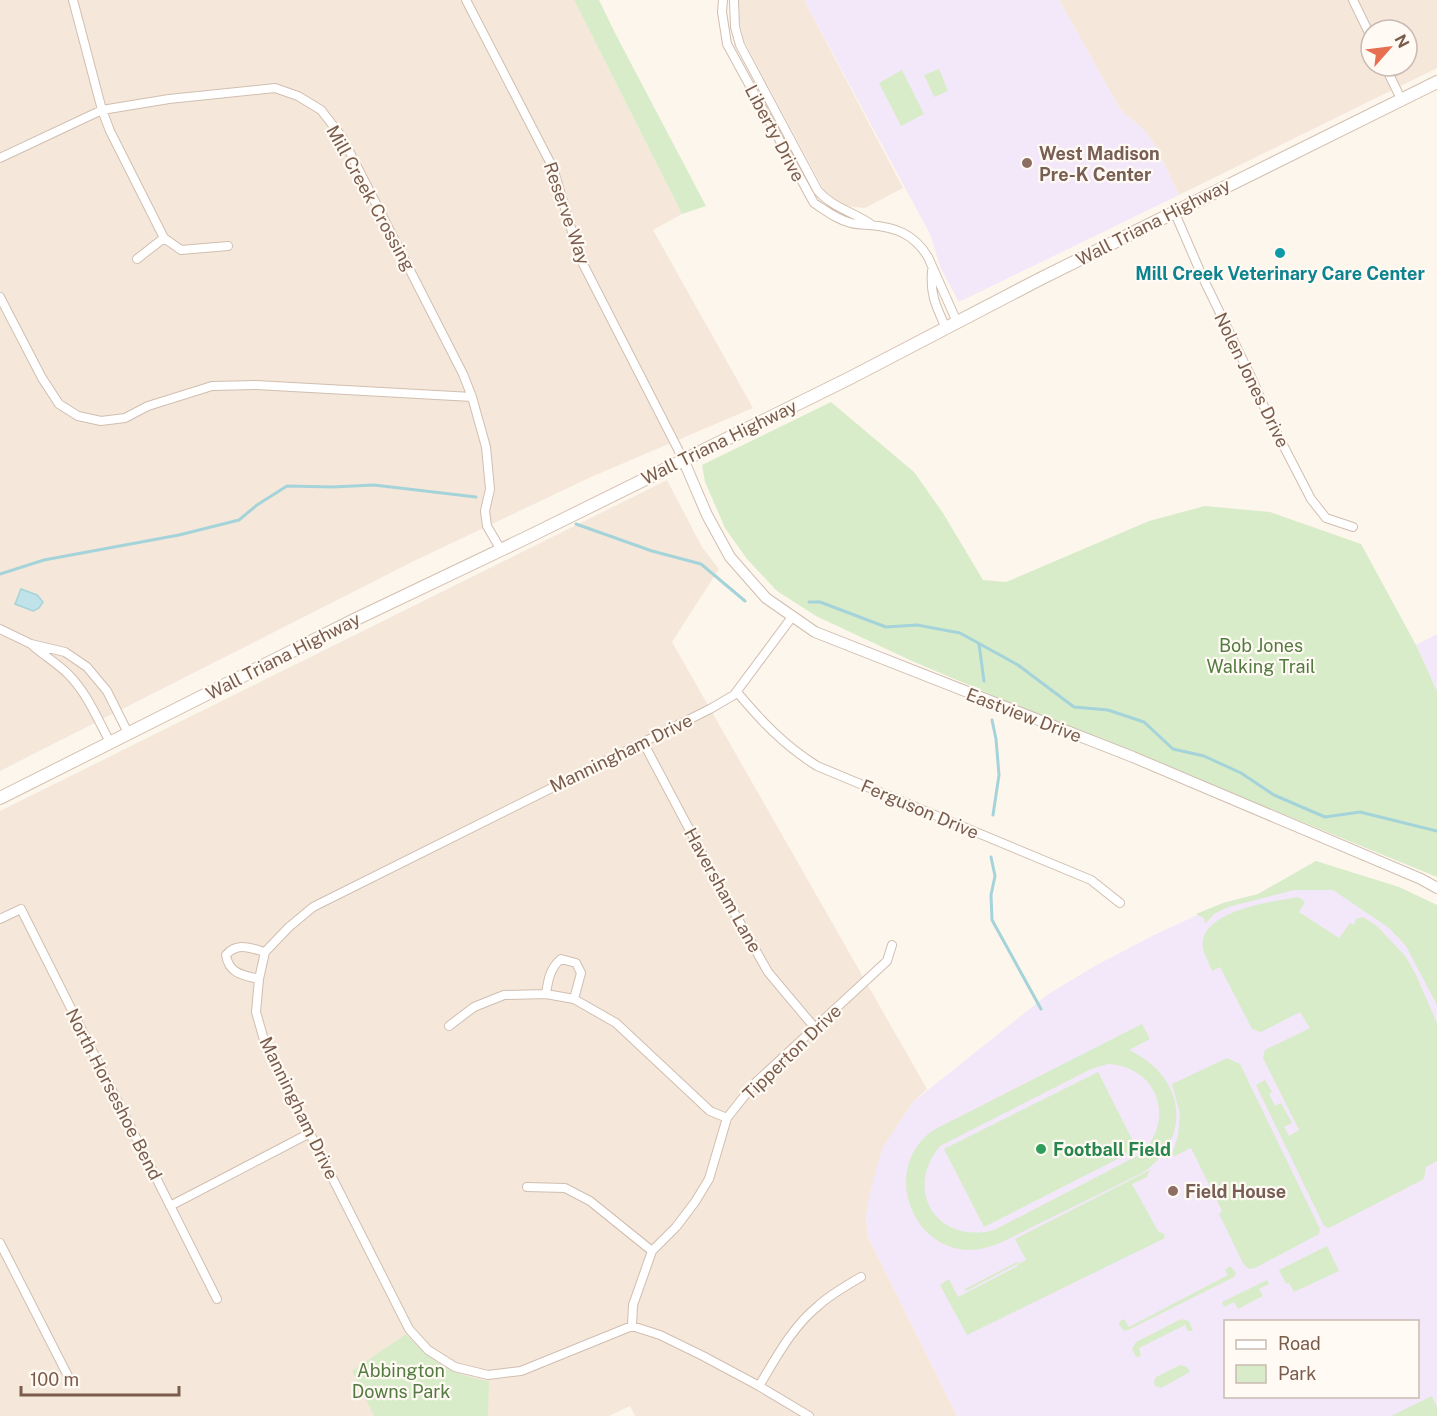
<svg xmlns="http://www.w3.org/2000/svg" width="1437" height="1416" font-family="'Public Sans',sans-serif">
<rect width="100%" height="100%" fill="#fdf6ec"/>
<path fill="#f5e8da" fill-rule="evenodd" d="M 0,0 L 574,0 L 682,214 L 653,230 L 753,408 L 591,477 L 414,561 L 0,771 Z
M 739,0 L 804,0 L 903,188 L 865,208 L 845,206 L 825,192 L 744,41 L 738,16 Z
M 1059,0 L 1437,0 L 1437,68 L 1179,195 L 1157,149 L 1146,132 L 1120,109 ZM 1371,30 L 1407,30 L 1407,66 L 1371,66 Z
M 667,480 L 702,547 L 719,569 L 672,642 L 927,1089 L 913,1102 L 899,1125 L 866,1216 L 868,1237 L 957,1416 L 635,1416 L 630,1406 L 609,1416 L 0,1416 L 0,811 Z"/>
<path fill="#f3e8fa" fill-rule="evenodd" d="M 804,0 L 1059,0 L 1120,109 L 1146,132 L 1157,149 L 1179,195 L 959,302 L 941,269 L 930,234 Z
M 1437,634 L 1437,691 L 1416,645 Z
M 1316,861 L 1397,890 L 1437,909 L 1437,1416 L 957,1416 L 868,1237 L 866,1216 L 869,1196 L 882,1149 L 913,1102 L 1047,995 L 1093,967 L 1154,935 L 1223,903 L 1258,894 ZM 1226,1322 L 1418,1322 L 1418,1396 L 1226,1396 Z"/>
<path fill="#d8ecc9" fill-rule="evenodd" d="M 574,0 L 599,0 L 615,33 L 706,206 L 682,214 Z
M 939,69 L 948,91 L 934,97 L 924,75 Z
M 902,70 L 924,114 L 901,126 L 879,83 Z
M 831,402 L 914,472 L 943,513 L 983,580 L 1006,582 L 1149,521 L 1205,506 L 1270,512 L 1361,544 L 1416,645 L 1437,691 L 1437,877 L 1016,705 L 912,661 L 816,616 L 777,591 L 747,559 L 725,528 L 705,482 L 702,465 Z
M 1316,861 L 1399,887 L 1437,905 L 1437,1005 L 1406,946 L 1389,928 L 1333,890 L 1294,890 L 1228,907 L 1214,914 L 1205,924 L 1204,918 L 1196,914 L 1223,903 L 1258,894 Z
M 1299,897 L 1305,902 L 1299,912 L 1339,938 L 1350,923 L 1354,925 L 1356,919 L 1363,917 L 1377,926 L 1406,957 L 1416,975 L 1437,1023 L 1437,1161 L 1426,1167 L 1424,1179 L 1329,1228 L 1324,1226 L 1256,1085 L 1265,1080 L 1272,1092 L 1269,1094 L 1275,1106 L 1281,1103 L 1292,1123 L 1284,1127 L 1289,1136 L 1299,1130 L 1263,1058 L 1265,1050 L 1310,1028 L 1300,1012 L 1261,1032 L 1252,1029 L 1220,967 L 1212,971 C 1209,964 1205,956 1203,949 C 1196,911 1274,901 1299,897 Z
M 1142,1024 L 1150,1039 L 1129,1050 C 1184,1076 1194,1135 1144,1172 L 1000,1243 C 989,1247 980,1250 969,1250 C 915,1249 886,1180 922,1140 C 929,1132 939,1127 949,1122 ZM 1108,1064 C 1158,1067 1176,1119 1141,1154 L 994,1230 C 937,1245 903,1191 940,1146 L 1091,1069 Z
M 1227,1058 L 1240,1064 L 1320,1229 L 1319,1234 L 1255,1268 L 1249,1269 L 1244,1265 L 1219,1214 L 1222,1211 L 1191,1148 L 1175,1156 L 1172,1155 L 1178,1136 L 1180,1114 L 1172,1084 Z
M 1098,1072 L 1137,1149 L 984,1227 L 944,1149 Z
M 1150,1170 L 1147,1177 L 1132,1184 L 1158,1231 L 1164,1234 L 1165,1238 L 967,1335 L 940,1285 L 949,1279 L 958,1297 L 1018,1266 L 1017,1264 L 966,1291 L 965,1289 L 1017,1262 L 1018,1264 L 1026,1260 L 1015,1239 Z
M 1327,1246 L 1339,1271 L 1294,1292 L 1289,1283 L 1286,1284 L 1279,1270 Z
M 1230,1266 L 1236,1273 L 1234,1277 L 1128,1330 L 1124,1331 L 1119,1324 L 1120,1321 L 1124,1319 L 1129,1327 L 1228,1275 L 1225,1270 Z
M 1267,1280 L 1269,1284 L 1259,1289 L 1263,1296 L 1238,1309 L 1234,1302 L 1224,1307 L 1222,1302 Z
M 1181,1319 L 1189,1321 L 1193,1331 L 1188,1331 L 1185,1325 L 1139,1348 L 1141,1356 L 1136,1357 L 1132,1349 L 1136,1342 Z
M 406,1334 C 431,1362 452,1375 489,1381 L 488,1416 L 374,1416 L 352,1371 Z
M 1180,1365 L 1187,1367 L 1190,1372 L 1161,1388 L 1155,1386 L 1154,1382 L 1156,1377 Z
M 1432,1396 L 1437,1407 L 1437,1416 L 1391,1416 Z"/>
<path fill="#bfe3e8" stroke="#a5d3da" stroke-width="1.5" d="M 21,589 L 37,595 L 43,602 L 39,608 L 33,611 L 15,604 Z"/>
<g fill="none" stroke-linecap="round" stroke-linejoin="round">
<path stroke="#a5d3da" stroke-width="3" d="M 576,524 L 652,551 L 701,564 L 745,601
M 0,574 L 44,560 L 179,535 L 239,520 L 257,505 L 287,486 L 333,487 L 374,485 L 476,497
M 809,602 L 820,602 L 886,627 L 917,625 L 960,633 L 1018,665 L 1074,707 L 1108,710 L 1144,722 L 1173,749 L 1204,756 L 1241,773 L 1274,795 L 1325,817 L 1360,812 L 1437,831
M 979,644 L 984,681
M 992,720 L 996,739 L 999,775 L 993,815
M 991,857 L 995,876 L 991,895 L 992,920 L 1041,1009"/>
<defs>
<path id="minor" d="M 73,0 L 102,110 L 110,131 L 164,238 L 181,250 L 228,246
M 466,0 L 553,168 L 580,258 L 683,459
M 723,0 L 722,12 L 727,44 L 814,203 C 825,210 837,220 851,223 C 857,225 863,224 869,225 C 896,227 914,234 928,257 L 957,322
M 734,0 L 735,27 L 740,45 L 818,191 C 833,208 854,212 872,225
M 1353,0 L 1371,37
M 1385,66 L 1401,99
M 0,158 L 102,110 L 169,99 L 275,88 L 298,96 L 321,110 L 342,137 L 463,374 L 472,397 L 486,447 L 490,489 L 485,511 L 487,526 L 501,550
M 1174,211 L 1203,278 L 1253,381 L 1268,416 L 1311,499 L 1326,518 L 1353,527
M 137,259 L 164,238
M 932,271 C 930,295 936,306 946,328
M 0,297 L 42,378 L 59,404 L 78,416 L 101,421 L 125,418 L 148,406 L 212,386 L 256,385 L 472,397
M 792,617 L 734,695 L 710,709 L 313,907 L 289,927 L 265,952 L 259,979 L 256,1012 L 266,1047 L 409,1329 L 428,1350 L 455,1367 L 488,1375 L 521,1371 L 632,1326 L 660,1335 L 703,1356 L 759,1386 L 809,1416
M 0,629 L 31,644 L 65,652 L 87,667 L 107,691 L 128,733
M 31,644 C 43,655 57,663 68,674 C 87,693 97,718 110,742
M 737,692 C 762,722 784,745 817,766 L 1091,880 L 1120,903
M 643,742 L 722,891 L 768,972 L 815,1028
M 0,919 L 21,909 L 217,1299
M 259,979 C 243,975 229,974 226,955 C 237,942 250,948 265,952
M 546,994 C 548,980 550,968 561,959 L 576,963 L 581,973 L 574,999
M 449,1026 L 474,1007 L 504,995 L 546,994 L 574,999 L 616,1023 L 710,1111 L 727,1118
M 527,1187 L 565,1188 L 590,1201 L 652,1251
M 170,1206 L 310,1133
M 0,1243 L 68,1376
M 632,1326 L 633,1305 L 652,1251 L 676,1227 L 695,1202 L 709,1179 L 727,1118 L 753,1085 L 887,961 L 892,945
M 759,1386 C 776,1358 792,1327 818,1306 C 831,1294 846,1286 861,1277"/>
<path id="tertiary" d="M 683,459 L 707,515 L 730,557 L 766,598 L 815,632 L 1133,757 L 1421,879 L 1437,888"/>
<path id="secondary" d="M 0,798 L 354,620 L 530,536 L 850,378 L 1040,279 L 1437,82"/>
</defs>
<use href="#minor" stroke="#d1beb0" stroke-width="10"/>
<use href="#tertiary" stroke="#d1beb0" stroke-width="12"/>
<use href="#secondary" stroke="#d6c0b0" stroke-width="14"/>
<use href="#minor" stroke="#fff" stroke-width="8"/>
<use href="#tertiary" stroke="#fff" stroke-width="10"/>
<use href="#secondary" stroke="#fff" stroke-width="12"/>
</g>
<g fill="#8d6e63" stroke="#fffaf3" stroke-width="2">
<circle cx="1027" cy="163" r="6"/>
<circle cx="1173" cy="1191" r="6"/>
</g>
<circle fill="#0f9aa8" stroke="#fffaf3" stroke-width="2" cx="1280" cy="253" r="6"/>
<circle fill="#2e9e5b" stroke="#fffaf3" stroke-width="2" cx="1041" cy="1149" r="6"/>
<g text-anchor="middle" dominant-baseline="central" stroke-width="4.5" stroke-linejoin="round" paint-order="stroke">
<g font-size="18" fill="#7a5c4d" stroke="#fffaf3">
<text transform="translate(775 133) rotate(62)">Liberty Drive</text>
<text transform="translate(371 198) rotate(61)">Mill Creek Crossing</text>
<text transform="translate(567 213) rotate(71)">Reserve Way</text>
<text transform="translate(1153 222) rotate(-27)">Wall Triana Highway</text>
<text transform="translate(1252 380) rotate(64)">Nolen Jones Drive</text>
<text transform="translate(719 442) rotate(-26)">Wall Triana Highway</text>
<text transform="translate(283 656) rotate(-27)">Wall Triana Highway</text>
<text transform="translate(1024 715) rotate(21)">Eastview Drive</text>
<text transform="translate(621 753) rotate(-26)">Manningham Drive</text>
<text transform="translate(920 809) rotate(23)">Ferguson Drive</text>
<text transform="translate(723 890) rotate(61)">Haversham Lane</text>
<text transform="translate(792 1052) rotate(-44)">Tipperton Drive</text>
<text transform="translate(114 1094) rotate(63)">North Horseshoe Bend</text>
<text transform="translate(299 1108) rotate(64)">Manningham Drive</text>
</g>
<g font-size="18" font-weight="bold" fill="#785e54" stroke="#fffaf3" text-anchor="start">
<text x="1039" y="153">West Madison<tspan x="1039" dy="21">Pre-K Center</tspan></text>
<text x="1185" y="1191">Field House</text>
</g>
<g font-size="18" font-weight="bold" fill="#0d838f" stroke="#fffaf3">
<text x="1280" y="273">Mill Creek Veterinary Care Center</text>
</g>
<g font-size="18" fill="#537a41" stroke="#fffaf3">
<text x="1261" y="645">Bob Jones<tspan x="1261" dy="21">Walking Trail</tspan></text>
<text x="401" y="1370">Abbington<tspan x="401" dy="21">Downs Park</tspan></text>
</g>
<g font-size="18" font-weight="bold" fill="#27864d" stroke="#fffaf3" text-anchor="start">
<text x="1053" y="1149">Football Field</text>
</g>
</g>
<rect x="1224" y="1320" width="195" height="78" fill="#fffaf3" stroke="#cabbb1" stroke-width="1.5"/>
<rect x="1236" y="1340" width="30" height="9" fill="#ffffff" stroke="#cabbb1" stroke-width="1.5"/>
<text x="1278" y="1350" font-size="18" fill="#7a5c4d">Road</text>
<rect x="1236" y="1365" width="30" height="18" fill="#d8ecc9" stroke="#cabbb1" stroke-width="1.5"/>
<text x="1278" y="1380" font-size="18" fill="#7a5c4d">Park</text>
<g transform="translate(1389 48) rotate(62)"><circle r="28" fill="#fffaf3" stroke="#cabbb1" stroke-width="1.5"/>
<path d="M0-4.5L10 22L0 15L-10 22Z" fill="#e76f51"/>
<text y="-9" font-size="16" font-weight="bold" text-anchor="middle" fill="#7a5c4d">N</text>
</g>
<path d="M21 1386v9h158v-9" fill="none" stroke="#7a5c4d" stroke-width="3"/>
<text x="30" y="1386" font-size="18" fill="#7a5c4d" stroke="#fffaf3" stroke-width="4.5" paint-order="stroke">100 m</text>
</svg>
